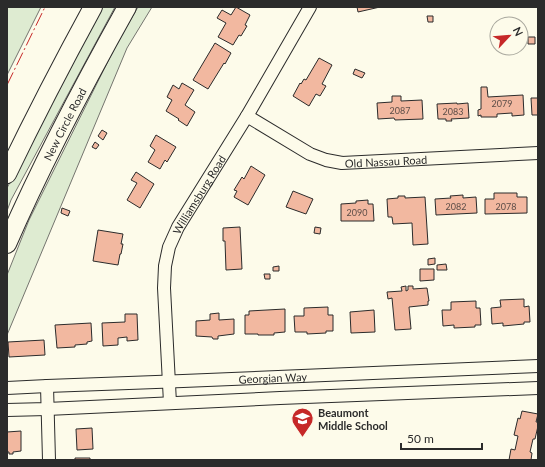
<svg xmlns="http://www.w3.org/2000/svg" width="545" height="467" font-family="Lato,sans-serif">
<rect width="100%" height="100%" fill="#fdfbea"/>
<path fill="#deebd1" stroke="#74746e" d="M 7,7 L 41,7 L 7,75 Z
M 101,7 L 115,7 L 11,200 L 7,211 L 7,188 Z
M 138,7 L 152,7 L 127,48 L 7,335 L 7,275 L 29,220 L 117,43 Z"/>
<path fill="#f2b8a0" stroke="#2b2b2b" d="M 236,7 L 250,15 L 245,25 L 247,26 L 241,36 L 239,35 L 233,45 L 218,37 L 226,23 L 217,18 L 222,10 L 231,15 Z
M 357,7 L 380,7 L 358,12 Z
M 427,16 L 433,16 L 433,22 L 428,22 Z
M 528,37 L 535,37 L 535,44 L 528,44 Z
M 215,43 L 231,53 L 225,64 L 224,63 L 208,89 L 193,80 Z
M 319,58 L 332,65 L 322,84 L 326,86 L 320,96 L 316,94 L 309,106 L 293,96 L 300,83 L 301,84 L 304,79 L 306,80 Z
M 355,69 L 365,73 L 362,78 L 353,74 Z
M 182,83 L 194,90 L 185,105 L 195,112 L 187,126 L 178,120 L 179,119 L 166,111 L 172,100 L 167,97 L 173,85 L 179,89 Z
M 481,87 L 487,87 L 488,97 L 523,95 L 524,115 L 512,116 L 512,113 L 497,114 L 497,117 L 481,117 L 481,115 L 478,116 L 478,110 L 481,109 Z
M 392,96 L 401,96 L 401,101 L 422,100 L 423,119 L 395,120 L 394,118 L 378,119 L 377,103 L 392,102 Z
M 531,98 L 538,98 L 538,115 L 532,115 Z
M 457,103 L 457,104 L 468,103 L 469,118 L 451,119 L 452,121 L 446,121 L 446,119 L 438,119 L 437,104 Z
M 102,130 L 107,133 L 103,140 L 98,136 Z
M 156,135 L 176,147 L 167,162 L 165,160 L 160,169 L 148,162 L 155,150 L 150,146 Z
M 95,142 L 99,145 L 96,149 L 92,147 Z
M 251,166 L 265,175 L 248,205 L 234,197 L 237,191 L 234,190 L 242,177 L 244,179 Z
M 136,172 L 154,184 L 140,208 L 127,200 L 137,183 L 131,180 Z
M 293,191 L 313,199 L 306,214 L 286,207 Z
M 494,193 L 517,193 L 517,197 L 527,197 L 527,213 L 485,214 L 485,199 L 494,199 Z
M 463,195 L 463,198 L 476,197 L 477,213 L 436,215 L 435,199 L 451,198 L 450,196 Z
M 398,196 L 405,196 L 405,198 L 425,197 L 428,244 L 413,245 L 412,223 L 393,224 L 392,217 L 388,217 L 387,199 L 398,198 Z
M 368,200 L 368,204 L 373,204 L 374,221 L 341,221 L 341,204 L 356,203 L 356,201 Z
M 62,208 L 70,211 L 68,216 L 61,213 Z
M 240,227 L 242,269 L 226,270 L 225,241 L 223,241 L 223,228 Z
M 315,227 L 321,228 L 320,234 L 314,233 Z
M 98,230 L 123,234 L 121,244 L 123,244 L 121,254 L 120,254 L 118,265 L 93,261 Z
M 435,258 L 435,264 L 428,265 L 428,259 Z
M 446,264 L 447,270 L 437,270 L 437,265 Z
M 279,266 L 279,271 L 273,271 L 273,267 Z
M 420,269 L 434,269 L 434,280 L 420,281 Z
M 264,274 L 270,274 L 270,279 L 265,279 Z
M 406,286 L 406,291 L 408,290 L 408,286 L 413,286 L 413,289 L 427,288 L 429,301 L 428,301 L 428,305 L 409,307 L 411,329 L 395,330 L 392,298 L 388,299 L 387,292 L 402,291 L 401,287 Z
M 524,299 L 524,307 L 529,306 L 530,322 L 524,322 L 524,324 L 503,326 L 503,323 L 492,324 L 491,308 L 501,307 L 500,300 Z
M 476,301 L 476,308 L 480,308 L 481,325 L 475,325 L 475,327 L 454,328 L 454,325 L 443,326 L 442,310 L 451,310 L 451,302 Z
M 328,307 L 328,315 L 333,315 L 333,331 L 326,331 L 326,333 L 307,334 L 307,332 L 295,332 L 294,316 L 304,316 L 304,308 Z
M 285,309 L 285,332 L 274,333 L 274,335 L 258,335 L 258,334 L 245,334 L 245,315 L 249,315 L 249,311 Z
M 374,310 L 375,332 L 351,333 L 350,312 Z
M 219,313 L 219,320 L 234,319 L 234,334 L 218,336 L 218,339 L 213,339 L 212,337 L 196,336 L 196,321 L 210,320 L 210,314 Z
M 125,314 L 137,314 L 138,340 L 127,341 L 127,337 L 118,338 L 118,345 L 103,346 L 102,323 L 125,322 Z
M 91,323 L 92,341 L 87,342 L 87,344 L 75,345 L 75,347 L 57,348 L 55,325 Z
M 44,340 L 45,355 L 9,357 L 8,342 Z
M 522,411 L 538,414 L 536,422 L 538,422 L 538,426 L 535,439 L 533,439 L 530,452 L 532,453 L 531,460 L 509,460 L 511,449 L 515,450 L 518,436 L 514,435 L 518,418 L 520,419 Z
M 92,428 L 93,449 L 77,450 L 76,429 Z
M 21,431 L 21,451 L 13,452 L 13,454 L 9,454 L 9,452 L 7,452 L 7,432 Z
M 75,458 L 90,458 L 90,460 L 75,460 Z"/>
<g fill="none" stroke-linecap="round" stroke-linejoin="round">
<defs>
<g id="minor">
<path id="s1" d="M 247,116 L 310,154 L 326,160 L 342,163 L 538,153"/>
<path d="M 47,386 L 49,460"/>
<path id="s2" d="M 7,388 L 47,386 L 183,381 L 538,366"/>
<path id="s3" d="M 170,403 L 164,288 L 165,266 L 169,247 L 178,227 L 247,116 L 310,7"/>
<path d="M 7,410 L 47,409 L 280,398 L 538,388"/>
</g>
<g id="highway">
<path d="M 7,174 C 34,118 63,62 93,7"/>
<path id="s4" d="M 7,244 C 42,163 84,84 127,7"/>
</g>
</defs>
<use href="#minor" stroke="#2b2b2b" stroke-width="14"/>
<use href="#highway" stroke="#2b2b2b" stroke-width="20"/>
<use href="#minor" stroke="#fdfbea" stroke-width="12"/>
<use href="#highway" stroke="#fdfbea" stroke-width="18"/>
<path stroke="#c62828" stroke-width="1" stroke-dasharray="14 3 2 3" stroke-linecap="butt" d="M 7,85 L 45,7"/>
</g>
<defs>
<symbol id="school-pin" viewBox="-11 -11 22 30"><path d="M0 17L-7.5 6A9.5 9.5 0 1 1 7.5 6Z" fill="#c62828" stroke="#fdfbea"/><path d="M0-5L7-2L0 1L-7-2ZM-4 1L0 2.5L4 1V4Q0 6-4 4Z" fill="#fff"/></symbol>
</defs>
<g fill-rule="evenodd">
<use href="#school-pin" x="290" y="406" width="25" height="34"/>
</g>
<g text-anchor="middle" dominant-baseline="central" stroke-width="3" stroke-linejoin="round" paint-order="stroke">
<g font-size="9" fill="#5d4e48">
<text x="502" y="103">2079</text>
<text x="400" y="110">2087</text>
<text x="453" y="111">2083</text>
<text x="456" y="206">2082</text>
<text x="506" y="206">2078</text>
<text x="357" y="212">2090</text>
</g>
<g font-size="11" fill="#2b2b2b" stroke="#fdfbea">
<text stroke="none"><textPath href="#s4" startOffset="133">New Circle Road</textPath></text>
<text stroke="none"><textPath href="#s1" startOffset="151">Old Nassau Road</textPath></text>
<text stroke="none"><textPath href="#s3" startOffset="217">Williamsburg Road</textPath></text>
<text stroke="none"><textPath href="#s2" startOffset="266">Georgian Way</textPath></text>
</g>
<g font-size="11" font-weight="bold" fill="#2b2b2b" stroke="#fdfbea" text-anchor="start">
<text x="318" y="412">Beaumont<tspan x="318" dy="13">Middle School</tspan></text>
</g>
</g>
<rect width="545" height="467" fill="none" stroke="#2b2b2b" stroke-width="16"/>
<g transform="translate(509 36) rotate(64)"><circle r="19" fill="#fdfbea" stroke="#a9a89e"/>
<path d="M0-3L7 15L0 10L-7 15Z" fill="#c62828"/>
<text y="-6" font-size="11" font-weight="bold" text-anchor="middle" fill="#2b2b2b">N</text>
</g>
<path d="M401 443v6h81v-6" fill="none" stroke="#2b2b2b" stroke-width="2"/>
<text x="407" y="443" font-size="12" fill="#2b2b2b" stroke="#fdfbea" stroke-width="3" paint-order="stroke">50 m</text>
</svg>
